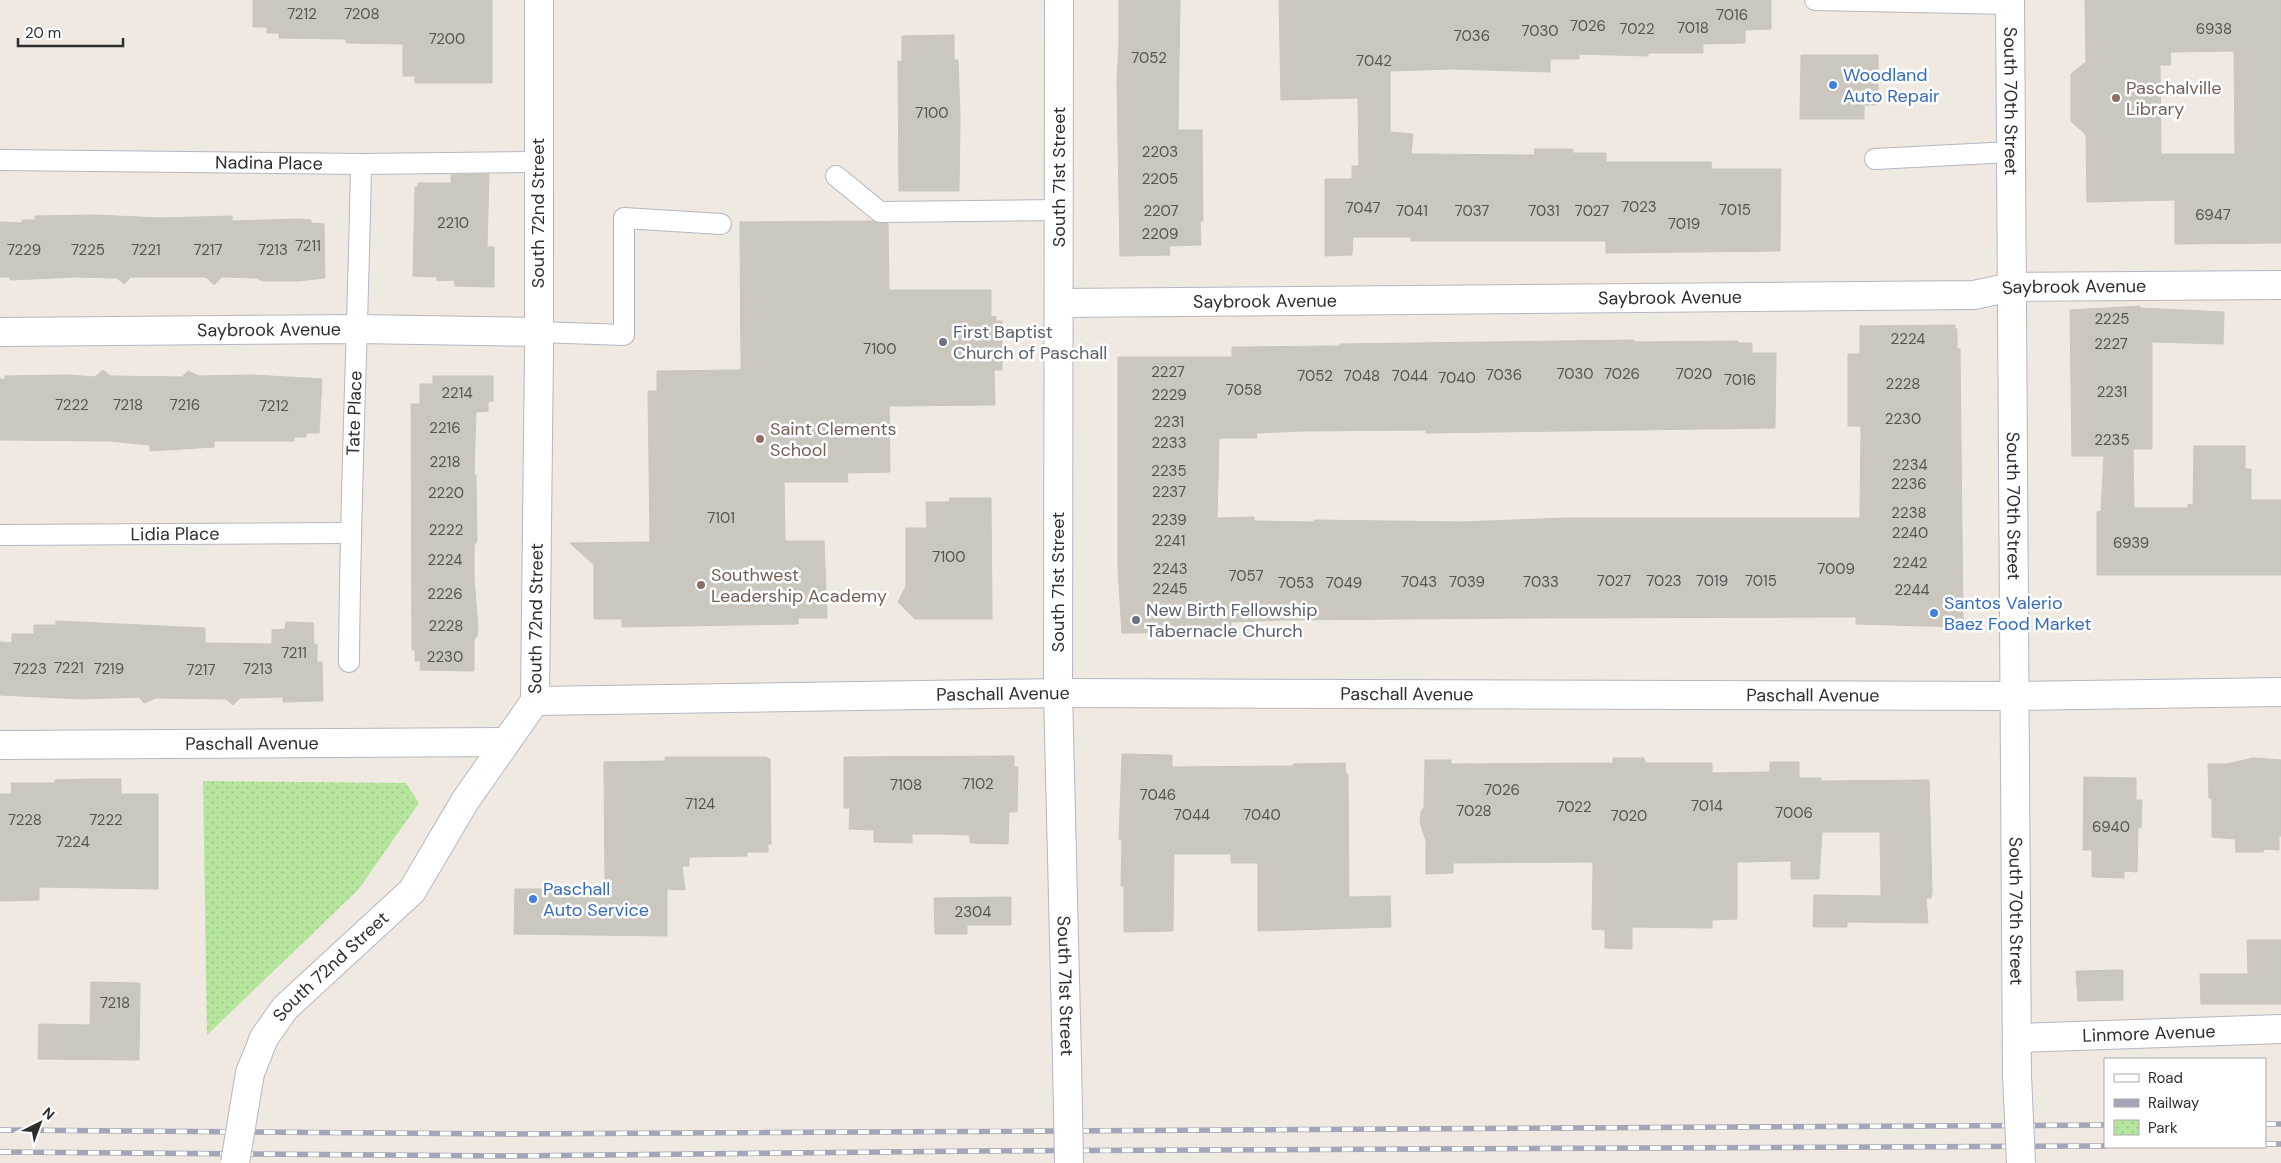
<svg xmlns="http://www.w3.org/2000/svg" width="2281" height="1163" font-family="'DM Sans',sans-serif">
<defs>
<pattern id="park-dots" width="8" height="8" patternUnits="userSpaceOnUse" patternTransform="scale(1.25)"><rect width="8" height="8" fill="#b6e59e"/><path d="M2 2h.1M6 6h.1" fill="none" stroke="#9dc588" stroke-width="1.8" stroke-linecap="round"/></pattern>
</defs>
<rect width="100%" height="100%" fill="#efe9e1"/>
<path fill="url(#park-dots)" d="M 203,781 L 406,783 L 419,803 L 358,890 L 207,1035 Z"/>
<path fill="#cbc7bf" stroke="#cbc5ba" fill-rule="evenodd" d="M 253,0 L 492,0 L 492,83 L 415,83 L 415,76 L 403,76 L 403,44 L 346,43 L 346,39 L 279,38 L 279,33 L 267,33 L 267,27 L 253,27 Z
M 1119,0 L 1180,0 L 1178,130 L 1202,130 L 1203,221 L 1200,221 L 1201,245 L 1169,246 L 1170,255 L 1120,256 L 1117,81 L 1119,43 Z
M 1279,0 L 1771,0 L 1771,29 L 1745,30 L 1745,43 L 1703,44 L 1703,53 L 1648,53 L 1648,56 L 1579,54 L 1579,59 L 1550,59 L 1550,72 L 1451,69 L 1390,71 L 1390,132 L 1413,134 L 1411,154 L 1535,155 L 1534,149 L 1573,149 L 1573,153 L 1606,153 L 1606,162 L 1711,162 L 1712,169 L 1781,169 L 1780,251 L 1606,253 L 1606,241 L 1411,241 L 1411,237 L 1353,237 L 1352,255 L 1325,256 L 1325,179 L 1352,179 L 1352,166 L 1359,166 L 1358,98 L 1281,100 Z
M 2085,0 L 2281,0 L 2281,243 L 2175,244 L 2175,200 L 2087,202 L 2086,135 L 2071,121 L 2071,74 L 2086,62 ZM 2234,51 L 2235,154 L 2161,154 L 2160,65 L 2171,65 L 2170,52 Z
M 954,35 L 954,60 L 958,60 L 960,117 L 959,191 L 899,191 L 898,61 L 902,62 L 902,36 Z
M 1801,55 L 1878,55 L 1878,105 L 1864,105 L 1864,119 L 1800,119 Z
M 489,174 L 487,247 L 494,247 L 494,287 L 455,286 L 454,280 L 437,281 L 437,277 L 413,276 L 415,187 L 418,187 L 418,183 L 451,183 L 451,175 Z
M 95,215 L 160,218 L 232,216 L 232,221 L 299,219 L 311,220 L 311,223 L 324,224 L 325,278 L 298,281 L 262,281 L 257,278 L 222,277 L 214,285 L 206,277 L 131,277 L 124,284 L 117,278 L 75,277 L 11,280 L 9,277 L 0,277 L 0,222 L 22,223 L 22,220 L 35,220 L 35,216 Z
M 872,221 L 888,224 L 889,290 L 991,290 L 991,317 L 996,316 L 996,321 L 1002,321 L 1002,370 L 994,370 L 995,405 L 889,406 L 890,472 L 847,473 L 848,482 L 784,482 L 785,541 L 824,541 L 827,618 L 798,618 L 798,624 L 622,627 L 622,619 L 594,619 L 594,565 L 570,543 L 650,542 L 648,391 L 657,391 L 657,371 L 741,370 L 740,222 Z
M 2140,306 L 2140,308 L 2224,312 L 2223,344 L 2152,342 L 2152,449 L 2133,449 L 2134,508 L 2188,508 L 2188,504 L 2193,505 L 2194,446 L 2245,446 L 2245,469 L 2251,469 L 2251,500 L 2281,500 L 2281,575 L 2097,575 L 2097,512 L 2101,511 L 2104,456 L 2072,456 L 2070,310 Z
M 1955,325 L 1955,329 L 1957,329 L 1957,349 L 1960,349 L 1963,627 L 1856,624 L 1856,617 L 1528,618 L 1283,620 L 1231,622 L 1231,632 L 1122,633 L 1118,568 L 1118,357 L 1232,357 L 1232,347 L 1340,346 L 1340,344 L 1634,340 L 1634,342 L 1738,341 L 1738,343 L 1752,343 L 1752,353 L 1776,353 L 1775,428 L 1426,433 L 1426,430 L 1303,431 L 1256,433 L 1257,438 L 1219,438 L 1217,518 L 1254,517 L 1254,521 L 1314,522 L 1314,520 L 1461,522 L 1568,518 L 1860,518 L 1861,426 L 1848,426 L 1848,354 L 1860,354 L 1860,326 Z
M 103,370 L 110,376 L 182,377 L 188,371 L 199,376 L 253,375 L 322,379 L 319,433 L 306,433 L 306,437 L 294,437 L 294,441 L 214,441 L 214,447 L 150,451 L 150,445 L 110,441 L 0,440 L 0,379 L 5,379 L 5,376 L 68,375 L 95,377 Z
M 433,376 L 493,376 L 493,401 L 488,402 L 488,411 L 476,412 L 474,475 L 476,475 L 477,542 L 474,545 L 474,579 L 478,628 L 477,636 L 474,640 L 474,671 L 420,670 L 421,661 L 415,661 L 415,650 L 412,650 L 411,404 L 420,404 L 420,384 L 433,384 Z
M 950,498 L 991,498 L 992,619 L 915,619 L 898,602 L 906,586 L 906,528 L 927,528 L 926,502 L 949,502 Z
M 56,621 L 205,628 L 205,643 L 272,644 L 272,630 L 285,629 L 286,622 L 313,623 L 314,645 L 317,644 L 317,662 L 322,662 L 323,701 L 283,702 L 283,697 L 240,698 L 233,705 L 226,699 L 156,698 L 144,703 L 139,697 L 82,699 L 0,695 L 0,642 L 12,643 L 12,634 L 34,634 L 34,625 L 56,625 Z
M 1122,754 L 1172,755 L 1172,767 L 1293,766 L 1293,764 L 1345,763 L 1346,774 L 1348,774 L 1349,897 L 1390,896 L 1391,927 L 1258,931 L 1258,863 L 1231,863 L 1231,854 L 1174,854 L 1173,931 L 1124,932 L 1124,886 L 1121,886 L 1122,840 L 1119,840 Z
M 1014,756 L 1014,767 L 1018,767 L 1017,812 L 1009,812 L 1008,844 L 970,843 L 970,835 L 941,834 L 912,834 L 912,843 L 874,842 L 874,830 L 849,829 L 850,808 L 844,808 L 844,757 Z
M 665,757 L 766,757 L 770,759 L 771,844 L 768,844 L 768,852 L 747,852 L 747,856 L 689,857 L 689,866 L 682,866 L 685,890 L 667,889 L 667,936 L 514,934 L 515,889 L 605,889 L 604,762 L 665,761 Z
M 1613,758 L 1644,758 L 1645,763 L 1712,763 L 1712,773 L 1770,772 L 1770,762 L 1799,762 L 1799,778 L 1821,778 L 1821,781 L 1929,780 L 1932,892 L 1931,898 L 1926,898 L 1928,923 L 1847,922 L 1847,927 L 1813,927 L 1814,895 L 1881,896 L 1880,832 L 1822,832 L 1819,879 L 1791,879 L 1791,861 L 1737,862 L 1737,919 L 1712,920 L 1712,928 L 1632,927 L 1632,949 L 1605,948 L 1605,930 L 1592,929 L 1593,862 L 1453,863 L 1453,873 L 1426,874 L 1426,841 L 1420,822 L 1421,812 L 1424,807 L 1425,760 L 1451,760 L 1451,764 L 1613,763 Z
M 2253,758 L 2281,760 L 2281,836 L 2279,836 L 2279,850 L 2264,849 L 2263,852 L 2236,852 L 2235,839 L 2212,837 L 2212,798 L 2209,798 L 2208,764 L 2227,764 Z
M 2084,777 L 2136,778 L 2136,800 L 2142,800 L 2141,828 L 2138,827 L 2137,872 L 2124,871 L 2124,878 L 2092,877 L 2092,850 L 2083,850 Z
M 90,779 L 121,779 L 121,794 L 158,794 L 158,889 L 39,887 L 39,900 L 0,901 L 0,794 L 12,794 L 11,783 L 55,783 L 55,780 Z
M 1011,897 L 1011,925 L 967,925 L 967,934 L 935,934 L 934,898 Z
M 2247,940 L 2281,940 L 2281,1004 L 2201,1004 L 2200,974 L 2248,974 Z
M 2123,970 L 2123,1000 L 2078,1001 L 2076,971 Z
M 91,982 L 140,983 L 139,1060 L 38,1059 L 39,1024 L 90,1025 Z"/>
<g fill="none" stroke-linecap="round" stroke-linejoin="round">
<defs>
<g id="lane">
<path d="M 1815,0 L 2010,4"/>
<path d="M 1875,159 L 2011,152"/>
<path id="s1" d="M 0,160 L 361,164 L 539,162"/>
<path d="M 836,176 L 880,212 L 1059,210"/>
<path d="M 538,332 L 624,335 L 624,218 L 721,224"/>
<path id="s2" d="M 0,535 L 350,533"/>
<path id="s3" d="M 349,662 C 350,496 358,330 361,164"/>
</g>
<g id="street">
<path id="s4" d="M 1059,0 L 1058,693 L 1067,1061"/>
<path id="s5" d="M 1059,303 L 1974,295 L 2012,287 L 2281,285"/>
<path id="s6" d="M 0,332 L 358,329 L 538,332"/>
<path id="s7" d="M 535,701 L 1058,693 L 2015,696 L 2281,692"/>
<path id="s8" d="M 0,745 L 505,742"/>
<path id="s9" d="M 2017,1038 L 2281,1029"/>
<path id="s10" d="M 250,1073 L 264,1038 L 285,1008 L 412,891 L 465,801 L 535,701 L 539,351 L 539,0"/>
</g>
<g id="secondary">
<path id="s11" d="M 2010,0 L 2017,1076"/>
</g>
</defs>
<use href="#lane" stroke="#b4b7c1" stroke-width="22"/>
<use href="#street" stroke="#b4b7c1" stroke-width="30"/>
<use href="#secondary" stroke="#b4b7c1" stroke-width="30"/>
<use href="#lane" stroke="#fff" stroke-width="20"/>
<use href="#street" stroke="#fff" stroke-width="28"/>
<use href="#secondary" stroke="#fff" stroke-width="28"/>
<defs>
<path id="rail" d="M 2265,1124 L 2281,1124
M 0,1130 L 510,1134 L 2105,1125
M 2265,1144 L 2281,1144
M 0,1152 L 509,1156 L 980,1151 L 2105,1146"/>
</defs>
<use href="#rail" stroke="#a3a6b8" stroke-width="5.5"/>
<use href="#rail" stroke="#fff" stroke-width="4" stroke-dasharray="11" stroke-linecap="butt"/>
<defs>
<path id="street-bridge" d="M 1067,1061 L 1069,1163
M 235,1163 L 250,1073"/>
<path id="secondary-bridge" d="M 2017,1076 L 2021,1163"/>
</defs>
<use href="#street-bridge" stroke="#b4b7c1" stroke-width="30" stroke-linecap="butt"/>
<use href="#secondary-bridge" stroke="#b4b7c1" stroke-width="30" stroke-linecap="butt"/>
<use href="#street-bridge" stroke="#fff" stroke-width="28"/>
<use href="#secondary-bridge" stroke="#fff" stroke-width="28"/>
</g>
<g fill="#3f7fe0" stroke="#fff" stroke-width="2">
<circle cx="1833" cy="85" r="5"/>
<circle cx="1934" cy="613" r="5"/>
<circle cx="533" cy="899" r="5"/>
</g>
<g fill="#8d6e63" stroke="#fff" stroke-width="2">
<circle cx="2116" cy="98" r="5"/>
<circle cx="760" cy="439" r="5"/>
<circle cx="701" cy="585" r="5"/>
</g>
<g fill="#6b7280" stroke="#fff" stroke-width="2">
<circle cx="943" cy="342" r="5"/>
<circle cx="1136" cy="620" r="5"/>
</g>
<g text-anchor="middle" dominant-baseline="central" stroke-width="5" stroke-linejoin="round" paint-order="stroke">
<g font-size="15" fill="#555452">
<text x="302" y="14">7212</text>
<text x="362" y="14">7208</text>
<text x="1732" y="15">7016</text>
<text x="1588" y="26">7026</text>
<text x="1693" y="28">7018</text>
<text x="1637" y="29">7022</text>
<text x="2214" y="29">6938</text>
<text x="1540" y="31">7030</text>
<text x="1472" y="36">7036</text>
<text x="447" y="39">7200</text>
<text x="1149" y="58">7052</text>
<text x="1374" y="61">7042</text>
<text x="932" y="113">7100</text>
<text x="1160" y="152">2203</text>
<text x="1160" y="179">2205</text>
<text x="1639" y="207">7023</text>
<text x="1363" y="208">7047</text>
<text x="1735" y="210">7015</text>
<text x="1161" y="211">2207</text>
<text x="1412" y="211">7041</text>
<text x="1472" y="211">7037</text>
<text x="1544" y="211">7031</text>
<text x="1592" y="211">7027</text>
<text x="2213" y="215">6947</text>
<text x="453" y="223">2210</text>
<text x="1684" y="224">7019</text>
<text x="1160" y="234">2209</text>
<text x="308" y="246">7211</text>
<text x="24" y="250">7229</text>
<text x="88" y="250">7225</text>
<text x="146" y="250">7221</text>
<text x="208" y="250">7217</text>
<text x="273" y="250">7213</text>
<text x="2112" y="319">2225</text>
<text x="1908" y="339">2224</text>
<text x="2111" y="344">2227</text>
<text x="880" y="349">7100</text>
<text x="1168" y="372">2227</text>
<text x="1575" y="374">7030</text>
<text x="1622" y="374">7026</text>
<text x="1694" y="374">7020</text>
<text x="1504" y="375">7036</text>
<text x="1315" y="376">7052</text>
<text x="1362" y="376">7048</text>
<text x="1410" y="376">7044</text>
<text x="1457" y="378">7040</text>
<text x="1740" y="380">7016</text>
<text x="1903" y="384">2228</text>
<text x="1244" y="390">7058</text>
<text x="2112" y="392">2231</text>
<text x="457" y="393">2214</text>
<text x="1169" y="395">2229</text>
<text x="72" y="405">7222</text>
<text x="128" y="405">7218</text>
<text x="185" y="405">7216</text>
<text x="274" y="406">7212</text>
<text x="1903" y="419">2230</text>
<text x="1169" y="422">2231</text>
<text x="445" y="428">2216</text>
<text x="2112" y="440">2235</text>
<text x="1169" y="443">2233</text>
<text x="445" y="462">2218</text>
<text x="1910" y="465">2234</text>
<text x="1169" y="471">2235</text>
<text x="1909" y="484">2236</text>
<text x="1169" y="492">2237</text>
<text x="446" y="493">2220</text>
<text x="1909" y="513">2238</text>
<text x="721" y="518">7101</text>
<text x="1169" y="520">2239</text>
<text x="446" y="530">2222</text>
<text x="1910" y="533">2240</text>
<text x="1170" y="541">2241</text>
<text x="2131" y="543">6939</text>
<text x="949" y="557">7100</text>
<text x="445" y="560">2224</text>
<text x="1910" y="563">2242</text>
<text x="1170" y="569">2243</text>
<text x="1836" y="569">7009</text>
<text x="1246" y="576">7057</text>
<text x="1614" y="581">7027</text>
<text x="1664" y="581">7023</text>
<text x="1712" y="581">7019</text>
<text x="1761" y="581">7015</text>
<text x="1419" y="582">7043</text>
<text x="1467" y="582">7039</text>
<text x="1541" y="582">7033</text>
<text x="1296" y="583">7053</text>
<text x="1344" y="583">7049</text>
<text x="1170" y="589">2245</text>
<text x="1912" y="590">2244</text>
<text x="445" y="594">2226</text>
<text x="446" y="626">2228</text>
<text x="294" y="653">7211</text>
<text x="445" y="657">2230</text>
<text x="69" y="668">7221</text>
<text x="30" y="669">7223</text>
<text x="109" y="669">7219</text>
<text x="258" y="669">7213</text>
<text x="201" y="670">7217</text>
<text x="978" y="784">7102</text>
<text x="906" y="785">7108</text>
<text x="1502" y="790">7026</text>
<text x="1158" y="795">7046</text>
<text x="700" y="804">7124</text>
<text x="1707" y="806">7014</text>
<text x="1574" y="807">7022</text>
<text x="1474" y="811">7028</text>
<text x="1794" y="813">7006</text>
<text x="1192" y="815">7044</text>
<text x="1262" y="815">7040</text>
<text x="1629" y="816">7020</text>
<text x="25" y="820">7228</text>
<text x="106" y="820">7222</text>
<text x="2111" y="827">6940</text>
<text x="73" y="842">7224</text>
<text x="973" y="912">2304</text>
<text x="115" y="1003">7218</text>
</g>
<g font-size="18" fill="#366cbe" stroke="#fff" text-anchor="start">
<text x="1843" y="75">Woodland<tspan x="1843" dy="21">Auto Repair</tspan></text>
<text x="1944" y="603">Santos Valerio<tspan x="1944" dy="21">Baez Food Market</tspan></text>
<text x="543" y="889">Paschall<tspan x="543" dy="21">Auto Service</tspan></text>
</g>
<g font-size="18" fill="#785e54" stroke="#fff" text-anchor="start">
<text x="2126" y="88">Paschalville<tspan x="2126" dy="21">Library</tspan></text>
<text x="770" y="429">Saint Clements<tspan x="770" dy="21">School</tspan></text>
<text x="711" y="575">Southwest<tspan x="711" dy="21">Leadership Academy</tspan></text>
</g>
<g font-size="18" fill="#2e2e2e" stroke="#fff">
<text stroke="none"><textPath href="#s11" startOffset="101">South 70th Street</textPath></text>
<text stroke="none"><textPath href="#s1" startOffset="269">Nadina Place</textPath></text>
<text transform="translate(1059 177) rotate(-90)">South 71st Street</text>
<text transform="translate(538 213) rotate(-90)">South 72nd Street</text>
<text stroke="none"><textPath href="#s5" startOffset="1016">Saybrook Avenue</textPath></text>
<text stroke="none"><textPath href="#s5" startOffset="611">Saybrook Avenue</textPath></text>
<text stroke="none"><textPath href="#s5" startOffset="206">Saybrook Avenue</textPath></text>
<text stroke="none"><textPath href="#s6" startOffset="269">Saybrook Avenue</textPath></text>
<text stroke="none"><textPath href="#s3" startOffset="249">Tate Place</textPath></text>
<text stroke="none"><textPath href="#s11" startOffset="506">South 70th Street</textPath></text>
<text stroke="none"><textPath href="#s2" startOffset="175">Lidia Place</textPath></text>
<text transform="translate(1058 582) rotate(-90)">South 71st Street</text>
<text stroke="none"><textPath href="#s10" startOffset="556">South 72nd Street</textPath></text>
<text stroke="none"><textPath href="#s7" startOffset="468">Paschall Avenue</textPath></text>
<text stroke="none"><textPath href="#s7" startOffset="872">Paschall Avenue</textPath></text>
<text stroke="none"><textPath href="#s7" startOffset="1278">Paschall Avenue</textPath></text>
<text stroke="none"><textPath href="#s8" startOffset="252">Paschall Avenue</textPath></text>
<text stroke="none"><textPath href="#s11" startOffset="911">South 70th Street</textPath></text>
<text stroke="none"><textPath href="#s10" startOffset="136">South 72nd Street</textPath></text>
<text stroke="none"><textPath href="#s4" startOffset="986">South 71st Street</textPath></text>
<text stroke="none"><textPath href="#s9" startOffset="132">Linmore Avenue</textPath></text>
</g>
<g font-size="18" fill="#5b616d" stroke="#fff" text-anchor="start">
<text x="953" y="332">First Baptist<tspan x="953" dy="21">Church of Paschall</tspan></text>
<text x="1146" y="610">New Birth Fellowship<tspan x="1146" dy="21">Tabernacle Church</tspan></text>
</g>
</g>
<rect x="2104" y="1058" width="162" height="90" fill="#ffffff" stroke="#ababab"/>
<rect x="2114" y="1074" width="25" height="8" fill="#ffffff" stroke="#ababab"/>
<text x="2148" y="1083" font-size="15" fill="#2e2e2e">Road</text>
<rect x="2114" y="1099" width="25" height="8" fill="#a3a6b8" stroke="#ababab"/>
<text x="2148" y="1108" font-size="15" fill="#2e2e2e">Railway</text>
<rect x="2114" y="1120" width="25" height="15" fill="url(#park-dots)" stroke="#ababab"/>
<text x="2148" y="1133" font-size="15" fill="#2e2e2e">Park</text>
<g transform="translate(40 1123) rotate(42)" stroke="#ffffff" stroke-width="4" paint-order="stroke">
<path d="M0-4L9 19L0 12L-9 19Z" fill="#2e2e2e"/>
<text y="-8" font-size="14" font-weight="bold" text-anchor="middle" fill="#2e2e2e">N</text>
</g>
<path d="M18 38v8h105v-8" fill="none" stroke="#2e2e2e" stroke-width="2.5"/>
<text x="25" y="38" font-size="15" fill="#2e2e2e" stroke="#ffffff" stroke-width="4" paint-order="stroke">20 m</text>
</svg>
